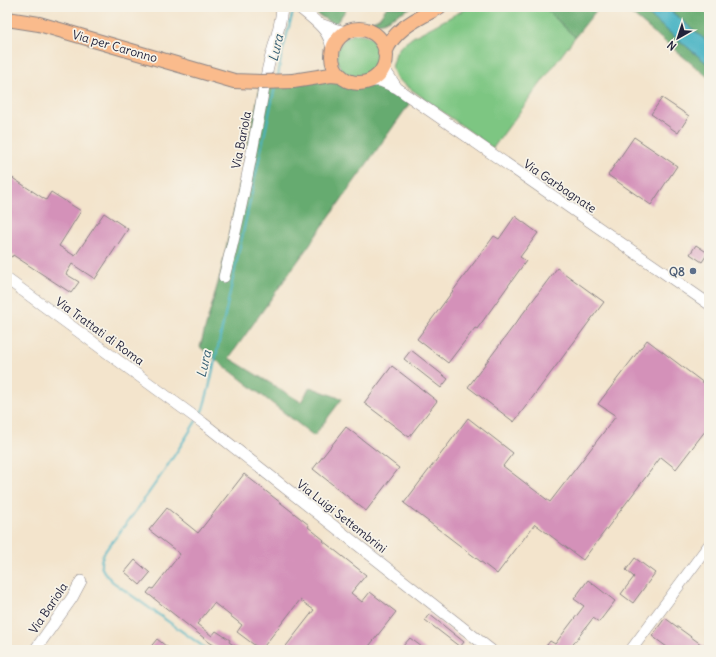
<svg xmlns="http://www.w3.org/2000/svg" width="716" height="657" font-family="Delius,sans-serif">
<rect width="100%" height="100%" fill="#f7f3e8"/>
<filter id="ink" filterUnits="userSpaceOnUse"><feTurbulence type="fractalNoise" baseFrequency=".025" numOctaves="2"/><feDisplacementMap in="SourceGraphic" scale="8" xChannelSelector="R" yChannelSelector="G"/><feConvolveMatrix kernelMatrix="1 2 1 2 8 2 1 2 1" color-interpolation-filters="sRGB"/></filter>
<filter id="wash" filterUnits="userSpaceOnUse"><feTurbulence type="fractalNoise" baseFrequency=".012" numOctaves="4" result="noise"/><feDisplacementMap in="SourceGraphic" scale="16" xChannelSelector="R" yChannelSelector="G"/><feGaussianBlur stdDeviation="0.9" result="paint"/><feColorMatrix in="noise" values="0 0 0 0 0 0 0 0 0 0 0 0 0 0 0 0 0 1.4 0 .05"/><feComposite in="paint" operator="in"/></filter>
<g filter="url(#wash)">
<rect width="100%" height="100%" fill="#f3e4cc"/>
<path fill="#7dc682" stroke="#50745e" d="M 469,7 L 544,7 L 575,37 L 493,148 L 397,79 L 392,68 L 396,53 L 400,47 L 413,37 Z
M337 56a22 22 0 1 1 44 0a22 22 0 1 1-44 0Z"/>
<path fill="#66ab70" stroke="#446656" d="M 309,7 L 348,7 L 335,25 L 317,14 Z
M 387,7 L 412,7 L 383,22 L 364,25 L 379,18 Z
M 544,7 L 599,7 L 575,37 Z
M 623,7 L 639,7 L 709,65 L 709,78 Z
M 666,7 L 700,7 L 709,15 L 709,43 Z
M 332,80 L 353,88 L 370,85 L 381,86 L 394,92 L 410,103 L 229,358 L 301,402 L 310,387 L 342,399 L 314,436 L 200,347 L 221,272 L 260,88 Z"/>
<path fill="#48b4c4" stroke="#356b80" d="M 639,7 L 666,7 L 709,43 L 709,65 Z"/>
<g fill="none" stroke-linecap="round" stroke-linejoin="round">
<path stroke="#48b4c4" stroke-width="2" d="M 278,77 L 281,57 L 294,8
M 199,416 L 203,409 L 209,388 L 275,87
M 196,421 C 172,461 145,499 117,536 C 111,544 100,554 101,565 C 102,572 109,578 113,582 L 208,650"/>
</g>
<g id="blocks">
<path fill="#d491b9" d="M 662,98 L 689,116 L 678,133 L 651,114 Z
M 634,137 L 677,166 L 651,205 L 608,175 Z
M 11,177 L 46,200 L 51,192 L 81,211 L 59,246 L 75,256 L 104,213 L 128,229 L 95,279 L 72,264 L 66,274 L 79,282 L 71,293 L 13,255 L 12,257 L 7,254 L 7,184 Z
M 515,216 L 538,233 L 520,257 L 526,261 L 477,329 L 475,328 L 448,363 L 417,339 L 494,236 L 499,239 Z
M 696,245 L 708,253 L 702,262 L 690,254 Z
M 557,268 L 604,302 L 514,422 L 468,387 Z
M 647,340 L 709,387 L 709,426 L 676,469 L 661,457 L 583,560 L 535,524 L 497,574 L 404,503 L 468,418 L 513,453 L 503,466 L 550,502 L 616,416 L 598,404 Z
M 411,350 L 448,379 L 441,388 L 404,359 Z
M 392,366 L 437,401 L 409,437 L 364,403 Z
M 346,427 L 399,468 L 366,511 L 313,469 Z
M 244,474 L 309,525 L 308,527 L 324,540 L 323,541 L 366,575 L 351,593 L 362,602 L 370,592 L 396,612 L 366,650 L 283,650 L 314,610 L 300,600 L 261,650 L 237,632 L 242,625 L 214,603 L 197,624 L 212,636 L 216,631 L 230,640 L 229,642 L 241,650 L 222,650 L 209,642 L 147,593 L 151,588 L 153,589 L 180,554 L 149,530 L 167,508 L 198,533 Z
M 635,558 L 655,573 L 633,603 L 621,594 L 634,577 L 626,570 Z
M 135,560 L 150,573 L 140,585 L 125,572 Z
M 588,580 L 615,601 L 599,622 L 593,618 L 571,647 L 576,650 L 543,650 L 550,641 L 555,644 L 584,606 L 574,599 Z
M 429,614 L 464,642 L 460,647 L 425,620 Z
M 665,618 L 709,650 L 671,650 L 652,636 Z
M 410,638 L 426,650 L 406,650 L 402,647 Z
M 157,639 L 171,650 L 148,650 Z"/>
</g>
</g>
<g filter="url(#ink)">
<use href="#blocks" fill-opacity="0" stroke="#8a8384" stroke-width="1"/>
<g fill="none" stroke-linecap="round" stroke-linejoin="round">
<defs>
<path id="minor" d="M 299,7 C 314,21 331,29 332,52
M 320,24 L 334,29 L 347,32
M 383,67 L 397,88
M 369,81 L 380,81 L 397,88 L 709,304
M 224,277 C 242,210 254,141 267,72 C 271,51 281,29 282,7
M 7,279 L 203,423 L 491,650
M 35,650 L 72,598 L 81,581
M 631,650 L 709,545"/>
<path id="major" d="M 7,19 L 39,24 L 234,81 L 261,82
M332 56a27 27 0 1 1 54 0a27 27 0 1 1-54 0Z
M 385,53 C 393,29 419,18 439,7
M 293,81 L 331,75 L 341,76"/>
</defs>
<use href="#minor" stroke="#8a8384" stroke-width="12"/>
<use href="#major" stroke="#8a8384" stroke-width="16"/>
<use href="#minor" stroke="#fff" stroke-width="11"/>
<use href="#major" stroke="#fabb8c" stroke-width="14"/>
<defs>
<path id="major-bridge" d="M 261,82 L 293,81"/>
</defs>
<use href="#major-bridge" stroke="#8a8384" stroke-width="16" stroke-linecap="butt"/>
<use href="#major-bridge" stroke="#fabb8c" stroke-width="14"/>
</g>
</g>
<circle fill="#5c6f8a" stroke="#f7f3e8" stroke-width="1.5" cx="693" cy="271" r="4"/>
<g text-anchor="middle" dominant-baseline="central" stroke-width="3.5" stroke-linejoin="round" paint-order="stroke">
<g font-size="12" fill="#22223b" stroke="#f7f3e8">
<text transform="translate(115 46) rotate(16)">Via per Caronno</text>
<text transform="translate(241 140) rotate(-79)">Via Bariola</text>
<text transform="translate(560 186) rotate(34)">Via Garbagnate</text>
<text transform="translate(100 331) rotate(36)">Via Trattati di Roma</text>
<text transform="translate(342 516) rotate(38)">Via Luigi Settembrini</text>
<text transform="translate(48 608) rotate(-56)">Via Bariola</text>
</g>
<g font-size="12" font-weight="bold" fill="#4e5e75" stroke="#f7f3e8" text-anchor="end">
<text x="685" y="271">Q8</text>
</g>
<g font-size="13" font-style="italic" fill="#315c72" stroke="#f7f3e8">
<text transform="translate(276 48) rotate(-77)">Lura</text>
<text transform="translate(204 364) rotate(-77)">Lura</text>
</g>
</g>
<rect width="716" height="657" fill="none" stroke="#f7f3e8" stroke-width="24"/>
<g transform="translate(678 38) rotate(219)" stroke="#f7f3e8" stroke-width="3" paint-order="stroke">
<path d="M0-3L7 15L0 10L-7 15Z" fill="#22223b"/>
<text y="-6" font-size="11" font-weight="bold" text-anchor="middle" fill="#22223b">N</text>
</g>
</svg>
